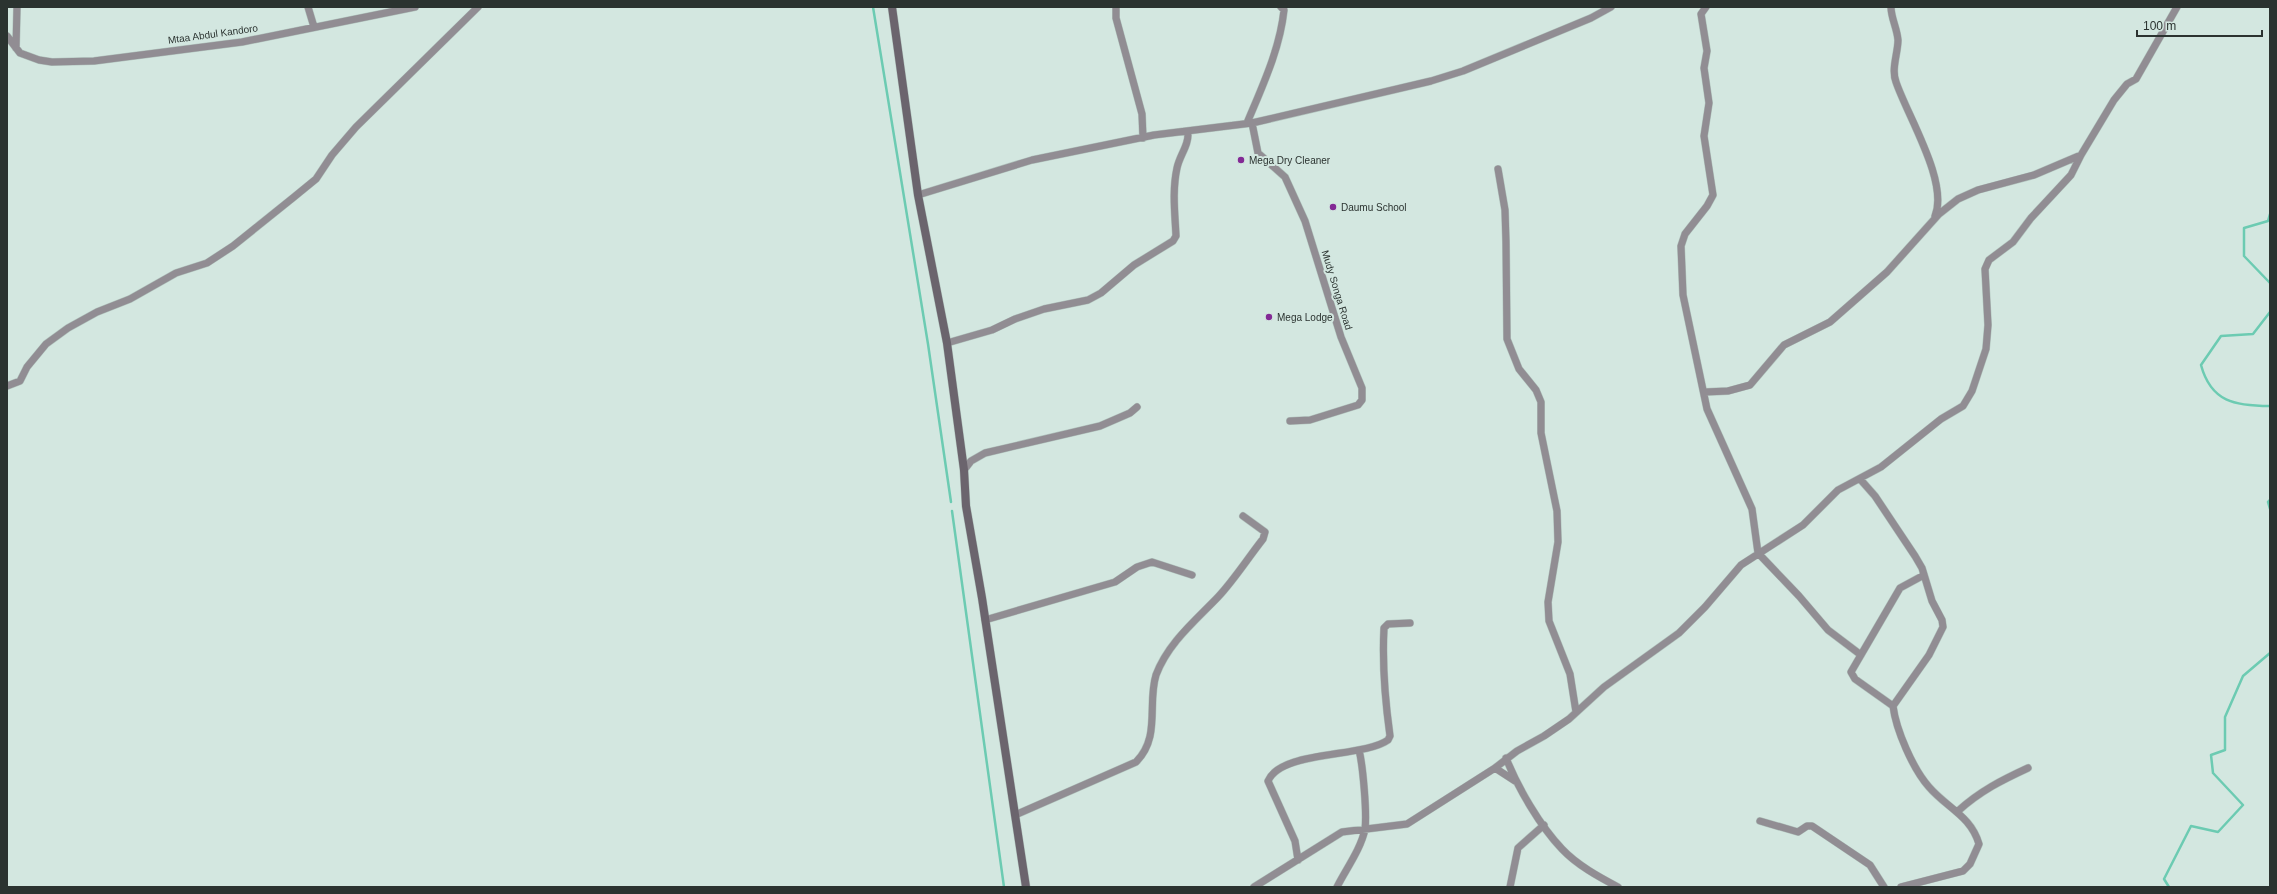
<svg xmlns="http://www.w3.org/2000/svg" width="2277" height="894" font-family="Arial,sans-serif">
<rect width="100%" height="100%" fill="#d3e7e0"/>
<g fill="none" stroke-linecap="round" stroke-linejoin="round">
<path stroke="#6ccbb2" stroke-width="2.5" d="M 873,7 L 928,344 L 951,502
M 2270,214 L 2268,221 L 2244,228 L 2244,256 L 2270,283
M 2270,312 L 2253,334 L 2221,336 L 2201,365 C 2211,402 2235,406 2270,406
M 2270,500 L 2268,502 L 2270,509
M 952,511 L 1004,887
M 2169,887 L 2164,879 L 2191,826 L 2218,832 L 2243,805 L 2213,773 L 2211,755 L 2225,750 L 2225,717 L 2243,676 L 2270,653"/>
<defs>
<path id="minor" d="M 308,7 L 314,27
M 1116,7 L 1116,18 L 1142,114 L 1143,138
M 1706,7 L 1701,14 L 1707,51 L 1704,68 L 1709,103 L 1704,136 L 1713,195 L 1707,206 L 1685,234 L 1681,246 L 1683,295 L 1707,409 L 1752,509 L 1758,553 L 1799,596 L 1828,630 L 1861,655
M 1891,7 C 1891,18 1897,28 1898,40 C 1898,53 1891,69 1896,82 C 1907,115 1949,182 1935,216
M 7,36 L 20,53 L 39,60 L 52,62 L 94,61 L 242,42 L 415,7
M 16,48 L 17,7
M 1247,123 C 1262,87 1280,49 1284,10 L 1281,7
M 1252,123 L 1258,153 L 1285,177 L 1305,221 L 1341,337 L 1362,388 L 1362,400 L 1358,405 L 1310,420 L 1290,421
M 1498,169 L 1505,210 L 1506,242 L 1507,339 L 1519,369 L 1536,390 L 1541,402 L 1541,433 L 1557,511 L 1558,542 L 1548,602 L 1549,621 L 1570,674 L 1576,712
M 918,195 L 1032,160 L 1154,135 L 1252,123 L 1431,81 L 1463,71 L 1591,18 L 1611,7
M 947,343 L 992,330 L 1015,319 L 1044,309 L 1088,300 L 1101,293 L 1134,265 L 1173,241 L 1176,236 C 1175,214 1172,191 1177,168 C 1180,154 1189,146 1188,131
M 7,386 L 20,381 L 27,367 L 46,344 L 68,328 L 97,312 L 130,299 L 176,273 L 207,263 L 233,246 L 294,197 L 316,179 L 332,155 L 356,127 L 478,7
M 1705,392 L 1728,391 L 1750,385 L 1784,345 L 1830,322 L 1887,272 L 1939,214 L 1958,199 L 1978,190 L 2034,175 L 2081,155 L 2114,100 L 2127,84 L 2136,79 L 2177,7
M 964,470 L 971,461 L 985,453 L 1100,426 L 1130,413 L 1137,407
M 1860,479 L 1875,496 L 1915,556 L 1922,568 L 1932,601 L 1942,620 L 1943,627 L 1929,655 L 1893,706 C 1896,730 1913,769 1929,787 C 1947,808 1971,816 1979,844 L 1970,864 L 1963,871 L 1901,887
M 985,620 L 1115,582 L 1137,567 L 1152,562 L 1192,575
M 1893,706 L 1855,679 L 1851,672 L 1900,588 L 1924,575
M 1506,758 C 1518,788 1540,826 1562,849 C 1577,865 1599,877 1618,887
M 1495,768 L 1515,781
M 1958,811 C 1980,791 2002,780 2028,768
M 1015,815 L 1136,762 C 1161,737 1147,704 1156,675 C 1168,643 1195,621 1218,597 C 1234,580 1248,558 1263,539 L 1265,532 L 1243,516
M 1760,821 L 1798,832 L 1807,826 L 1812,826 L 1870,865 L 1884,887
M 1298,860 L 1295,841 L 1268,781 C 1281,750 1363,758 1388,740 L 1390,736 C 1385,700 1382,665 1384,628 L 1388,624 L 1410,623
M 1254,887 L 1342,832 L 1407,824 L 1495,768 L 1517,751 L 1544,736 L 1569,719 L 1604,687 L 1679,633 L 1705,607 L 1741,565 L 1803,525 L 1838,490 L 1881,467 L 1941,419 L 1963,406 L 1972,391 L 1986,349 L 1988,325 L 1985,269 L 1989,260 L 2013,242 L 2031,218 L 2071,175 L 2081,155
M 1337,887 C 1346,869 1361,849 1365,829 C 1367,813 1363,766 1359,750
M 1510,887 L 1518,848 L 1544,825"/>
<path id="secondary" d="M 892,7 L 918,195 L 947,343 L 964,470 L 966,506 L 982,598 L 1026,887"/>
</defs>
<use href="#minor" stroke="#b1c3bd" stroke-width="8"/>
<use href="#secondary" stroke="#b1c3bd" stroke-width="9"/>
<use href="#minor" stroke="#918d93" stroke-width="7"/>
<use href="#secondary" stroke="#6b646d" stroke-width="8"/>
</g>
<g fill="#832995" stroke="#d3e7e0" stroke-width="1.5">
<circle cx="1241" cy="160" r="4"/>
<circle cx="1333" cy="207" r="4"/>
<circle cx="1269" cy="317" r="4"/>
</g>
<g text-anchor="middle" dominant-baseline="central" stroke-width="4" stroke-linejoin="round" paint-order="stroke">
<g font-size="10" fill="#2b3330" stroke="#d3e7e0">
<text transform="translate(213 34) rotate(-8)">Mtaa Abdul Kandoro</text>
<text transform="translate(1337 290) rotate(73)">Mudy Songa Road</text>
</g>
<g font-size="10" fill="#2b3330" stroke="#d3e7e0" text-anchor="start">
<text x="1249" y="160">Mega Dry Cleaner</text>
<text x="1341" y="207">Daumu School</text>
<text x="1277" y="317">Mega Lodge</text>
</g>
</g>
<rect width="2277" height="894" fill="none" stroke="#2b3330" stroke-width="16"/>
<path d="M2137 30v6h125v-6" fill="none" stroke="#2b3330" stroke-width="2"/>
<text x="2143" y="30" font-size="12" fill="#2b3330" stroke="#d3e7e0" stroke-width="3" paint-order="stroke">100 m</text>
</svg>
